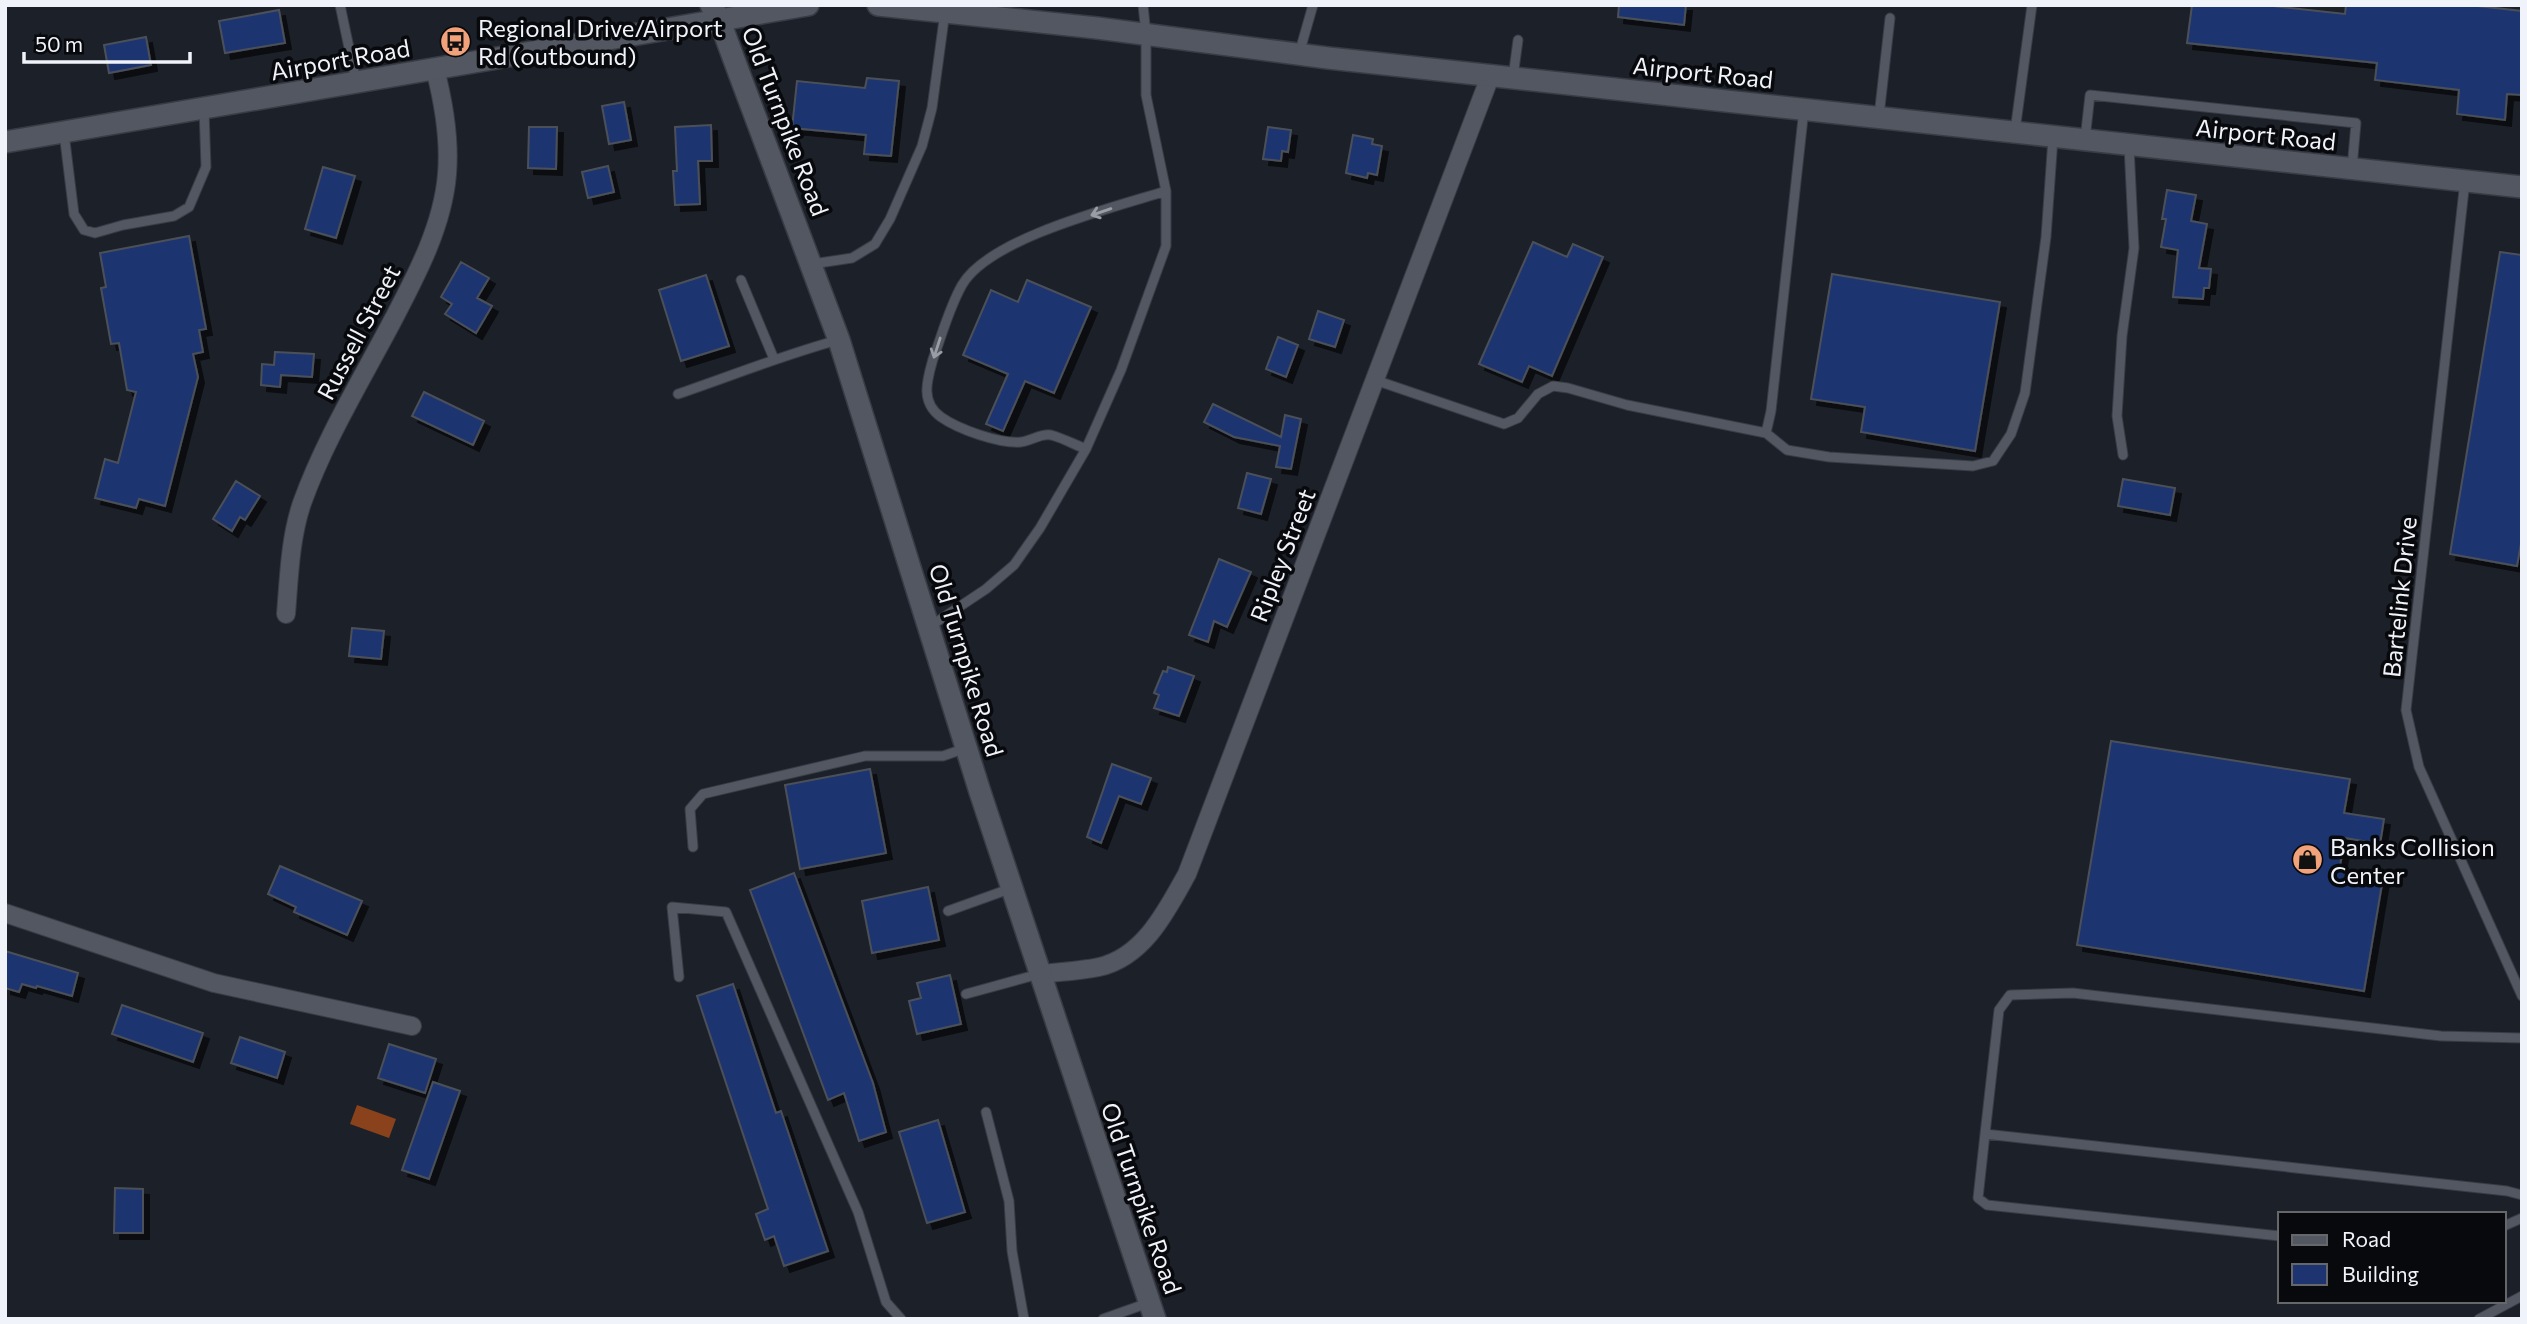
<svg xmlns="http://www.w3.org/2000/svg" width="2527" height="1324" font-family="Commissioner,sans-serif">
<defs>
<filter id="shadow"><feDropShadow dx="6" dy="6" stdDeviation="0" flood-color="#0009"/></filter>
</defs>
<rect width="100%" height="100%" fill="#1c2028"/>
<path fill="#89421b" d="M 357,1105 L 396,1119 L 389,1138 L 350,1124 Z"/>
<path fill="#1d3471" stroke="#4b5059" stroke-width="2" filter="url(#shadow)" d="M 1619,5 L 1686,5 L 1684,25 L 1618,17 Z
M 2192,5 L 2264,5 L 2345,14 L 2346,5 L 2468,5 L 2522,11 L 2522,95 L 2507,94 L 2505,120 L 2457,114 L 2459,90 L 2375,80 L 2377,63 L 2187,43 Z
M 279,10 L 285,43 L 225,53 L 219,21 Z
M 146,37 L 151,65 L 109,73 L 104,45 Z
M 867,78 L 899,81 L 891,156 L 864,154 L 866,135 L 792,128 L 797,81 L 865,88 Z
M 624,102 L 631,140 L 609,144 L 602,106 Z
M 711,125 L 712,161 L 698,161 L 700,204 L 675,205 L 673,171 L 677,171 L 675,127 Z
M 529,127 L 557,127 L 556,169 L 528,168 Z
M 1268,127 L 1291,130 L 1288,152 L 1282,151 L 1281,161 L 1263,159 Z
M 1353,135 L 1373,139 L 1372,144 L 1382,146 L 1377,175 L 1368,173 L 1367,178 L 1346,173 Z
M 608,166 L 614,192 L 588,198 L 582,172 Z
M 323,167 L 355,176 L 336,238 L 305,229 Z
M 2167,190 L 2196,195 L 2191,221 L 2207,224 L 2199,268 L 2211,269 L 2209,288 L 2204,288 L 2203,299 L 2173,297 L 2178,250 L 2161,247 L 2166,219 L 2162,219 Z
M 189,236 L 206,329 L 199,330 L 203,352 L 193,354 L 198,377 L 165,506 L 139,499 L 136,508 L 95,498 L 105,459 L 118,463 L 136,392 L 127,390 L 119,343 L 111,344 L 101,288 L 106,287 L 100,253 Z
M 1533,242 L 1567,257 L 1573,244 L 1603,257 L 1552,376 L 1529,366 L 1522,382 L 1479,364 Z
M 2500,252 L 2522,255 L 2522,538 L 2517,566 L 2450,554 Z
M 461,262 L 489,278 L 477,298 L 492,306 L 476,333 L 445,314 L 452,304 L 441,297 Z
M 1832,274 L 2000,302 L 1975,451 L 1861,432 L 1865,407 L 1811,399 Z
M 706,275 L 729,346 L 681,361 L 659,290 Z
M 1027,280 L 1091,307 L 1054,393 L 1025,381 L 1003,431 L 986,424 L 1008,374 L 963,355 L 991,290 L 1018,302 Z
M 1318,311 L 1344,320 L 1335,347 L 1309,339 Z
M 1278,337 L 1298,345 L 1286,377 L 1266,369 Z
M 275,352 L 314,354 L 312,377 L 281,375 L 280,387 L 261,385 L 262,364 L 274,365 Z
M 424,392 L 484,421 L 473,445 L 412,416 Z
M 1213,404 L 1281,437 L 1285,415 L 1301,419 L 1291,469 L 1276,467 L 1280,446 L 1234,437 L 1204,422 Z
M 1247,473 L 1271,479 L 1261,514 L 1238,508 Z
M 2123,479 L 2175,488 L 2170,515 L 2118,506 Z
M 236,481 L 260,496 L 245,520 L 240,517 L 232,531 L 213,519 Z
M 1219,559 L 1251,572 L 1227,627 L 1214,621 L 1208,642 L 1189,635 Z
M 352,628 L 384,631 L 381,659 L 349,656 Z
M 1168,667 L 1194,676 L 1179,716 L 1154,708 L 1159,695 L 1154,693 L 1163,671 L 1167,672 Z
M 2111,741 L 2350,779 L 2344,813 L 2384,819 L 2380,844 L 2345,838 L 2339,871 L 2383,878 L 2364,991 L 2077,945 Z
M 1112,764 L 1151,778 L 1141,804 L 1119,796 L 1101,843 L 1087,837 Z
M 870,769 L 886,853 L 800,869 L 785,785 Z
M 280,866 L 362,901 L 347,935 L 294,912 L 296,907 L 268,894 Z
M 794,873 L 873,1083 L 886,1132 L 859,1141 L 844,1093 L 828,1100 L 750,890 Z
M 928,887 L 939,940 L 872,953 L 862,901 Z
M 5,951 L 78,973 L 72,996 L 37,986 L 36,988 L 22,984 L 19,992 L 5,988 Z
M 950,975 L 961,1024 L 917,1034 L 909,1001 L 921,998 L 917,983 Z
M 733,984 L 776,1113 L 781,1111 L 828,1251 L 784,1266 L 774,1236 L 765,1240 L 756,1214 L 768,1209 L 697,996 Z
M 122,1005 L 203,1033 L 193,1062 L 112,1034 Z
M 240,1037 L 285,1052 L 277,1078 L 231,1063 Z
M 389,1044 L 436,1059 L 425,1093 L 378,1078 Z
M 433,1082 L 460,1091 L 429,1179 L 402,1170 Z
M 938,1120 L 965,1212 L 927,1223 L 899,1132 Z
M 115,1188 L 143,1189 L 143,1233 L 114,1233 Z"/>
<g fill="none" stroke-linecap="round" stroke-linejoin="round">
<defs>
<path id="service" d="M 340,5 L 356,81
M 1299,54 L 1313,5
M 1513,77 L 1518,40
M 1804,109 L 1771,411 L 1766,433 L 1787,450 L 1829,457 L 1973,466 L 1993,461 L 2011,434 L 2025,393 L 2046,237 L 2053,138
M 1879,116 L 1890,18
M 2015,131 L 2032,5
M 64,133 L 74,214 L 84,230 L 95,233 L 123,225 L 174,216 L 189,207 L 206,167 L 204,109
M 2085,139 L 2090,95 L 2356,123 L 2352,168
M 2465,181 L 2406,710 L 2419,767 L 2522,996
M 812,264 L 852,258 L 875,244 L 890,219 L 922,146 L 932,108 L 945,12
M 741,280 L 774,359
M 1375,380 L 1504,424 L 1518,418 L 1538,394 L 1553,386 L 1568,388 L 1627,405 L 1766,433
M 678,394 C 731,376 783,355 838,340
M 1086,449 C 1075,445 1063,438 1051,435 C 1041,433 1031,441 1021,442 C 999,444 958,429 941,417 C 920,402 927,380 933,359 C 942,335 949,308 962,285 C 989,238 1115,207 1166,191
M 2123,455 L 2117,416 L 2122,336 L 2134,248 L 2129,146
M 929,627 L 986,589 L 1014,565 L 1040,528 L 1086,449 L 1121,370 L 1166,246 L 1166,191 L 1146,95 L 1146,34 L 1143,5
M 693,847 L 690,809 L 703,794 L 865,756 L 943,756 L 966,748
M 948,911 L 1012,888
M 679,977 L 672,907 L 726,912 L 858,1212 L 886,1302 L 901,1319
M 966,994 L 1039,974
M 986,1112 L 1009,1201 L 1012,1251 L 1024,1319
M 1985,1134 L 1999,1010 L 2010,995 L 2073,993 L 2441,1036 L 2522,1038
M 2504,1226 L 2522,1218
M 2280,1236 L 1987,1205 L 1978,1198 L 1985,1134 L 2507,1191 L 2522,1195
M 1103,1319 L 1148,1303
M 2479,1319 L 2522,1296"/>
<path id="minor" d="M 286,614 C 289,578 290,538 302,503 C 325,439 362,379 394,318 C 417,274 443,225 447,174 C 450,139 444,104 435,69
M 5,913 L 214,983 L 412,1026
M 1039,974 C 1059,972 1080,971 1099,967 C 1144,957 1167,910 1187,874 L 1491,74"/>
<path id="tertiary" d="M 711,5 L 719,19 L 736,65 L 839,340 L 980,792 L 1155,1319
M 878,5 L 1097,28 L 1328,58 L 2522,187
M 5,142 L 808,5"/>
</defs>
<use href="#service" stroke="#393c44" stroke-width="11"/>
<use href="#minor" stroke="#393c44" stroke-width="20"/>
<use href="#tertiary" stroke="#393c44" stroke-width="24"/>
<use href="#service" stroke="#525761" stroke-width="9"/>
<use href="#minor" stroke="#525761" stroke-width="18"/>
<use href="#tertiary" stroke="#525761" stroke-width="21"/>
</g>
<defs><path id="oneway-shaft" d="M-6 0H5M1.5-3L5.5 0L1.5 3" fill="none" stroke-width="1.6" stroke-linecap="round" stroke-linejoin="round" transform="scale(1.75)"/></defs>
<g stroke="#999da5">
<use href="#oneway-shaft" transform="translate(1101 212) rotate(161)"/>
<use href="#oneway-shaft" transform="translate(937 348) rotate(108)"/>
</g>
<defs>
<symbol id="bus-disc" viewBox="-11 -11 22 22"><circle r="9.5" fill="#f1a27b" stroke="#08090d"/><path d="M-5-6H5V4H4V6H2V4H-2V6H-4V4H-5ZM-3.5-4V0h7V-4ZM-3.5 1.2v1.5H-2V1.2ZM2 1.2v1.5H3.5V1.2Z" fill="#111"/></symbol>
<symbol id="shop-disc" viewBox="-11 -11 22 22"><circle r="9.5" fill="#f1a27b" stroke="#08090d"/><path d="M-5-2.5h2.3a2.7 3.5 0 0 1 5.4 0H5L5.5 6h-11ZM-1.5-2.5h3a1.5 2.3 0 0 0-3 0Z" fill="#111"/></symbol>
</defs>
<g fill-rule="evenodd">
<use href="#bus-disc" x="438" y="24" width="35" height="35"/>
<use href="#shop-disc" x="2290" y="842" width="35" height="35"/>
</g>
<g text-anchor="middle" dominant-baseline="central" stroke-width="7" stroke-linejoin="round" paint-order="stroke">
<g font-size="24" fill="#f0f3f9" stroke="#08090d" text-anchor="start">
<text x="478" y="27">Regional Drive/Airport<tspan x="478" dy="28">Rd (outbound)</tspan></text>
<text x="2330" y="846">Banks Collision<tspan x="2330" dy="28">Center</tspan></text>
</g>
<g font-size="24" fill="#f0f3f9" stroke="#08090d">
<text transform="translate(340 59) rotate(-10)">Airport Road</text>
<text transform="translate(1703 72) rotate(6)">Airport Road</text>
<text transform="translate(786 121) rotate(69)">Old Turnpike Road</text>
<text transform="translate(2266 134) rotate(6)">Airport Road</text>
<text transform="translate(358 332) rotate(-62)">Russell Street</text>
<text transform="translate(1282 555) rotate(-69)">Ripley Street</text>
<text transform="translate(2399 597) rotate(-84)">Bartelink Drive</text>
<text transform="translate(967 660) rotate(73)">Old Turnpike Road</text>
<text transform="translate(1142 1198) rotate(71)">Old Turnpike Road</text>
</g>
</g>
<rect width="2527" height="1324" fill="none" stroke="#f0f3f9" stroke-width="14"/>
<rect x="2278" y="1212" width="228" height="91" fill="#08090d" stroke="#65676b" stroke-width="2"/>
<rect x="2292" y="1235" width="35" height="10" fill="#525761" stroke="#65676b" stroke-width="2"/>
<text x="2342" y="1247" font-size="21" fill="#f0f3f9">Road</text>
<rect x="2292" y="1264" width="35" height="21" fill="#1d3471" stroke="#65676b" stroke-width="2"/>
<text x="2342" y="1282" font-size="21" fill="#f0f3f9">Building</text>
<path d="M24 52v10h166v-10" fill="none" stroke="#f0f3f9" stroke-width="3.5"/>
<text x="35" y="52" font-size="21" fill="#f0f3f9" stroke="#08090d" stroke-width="5" paint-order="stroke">50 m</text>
</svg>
